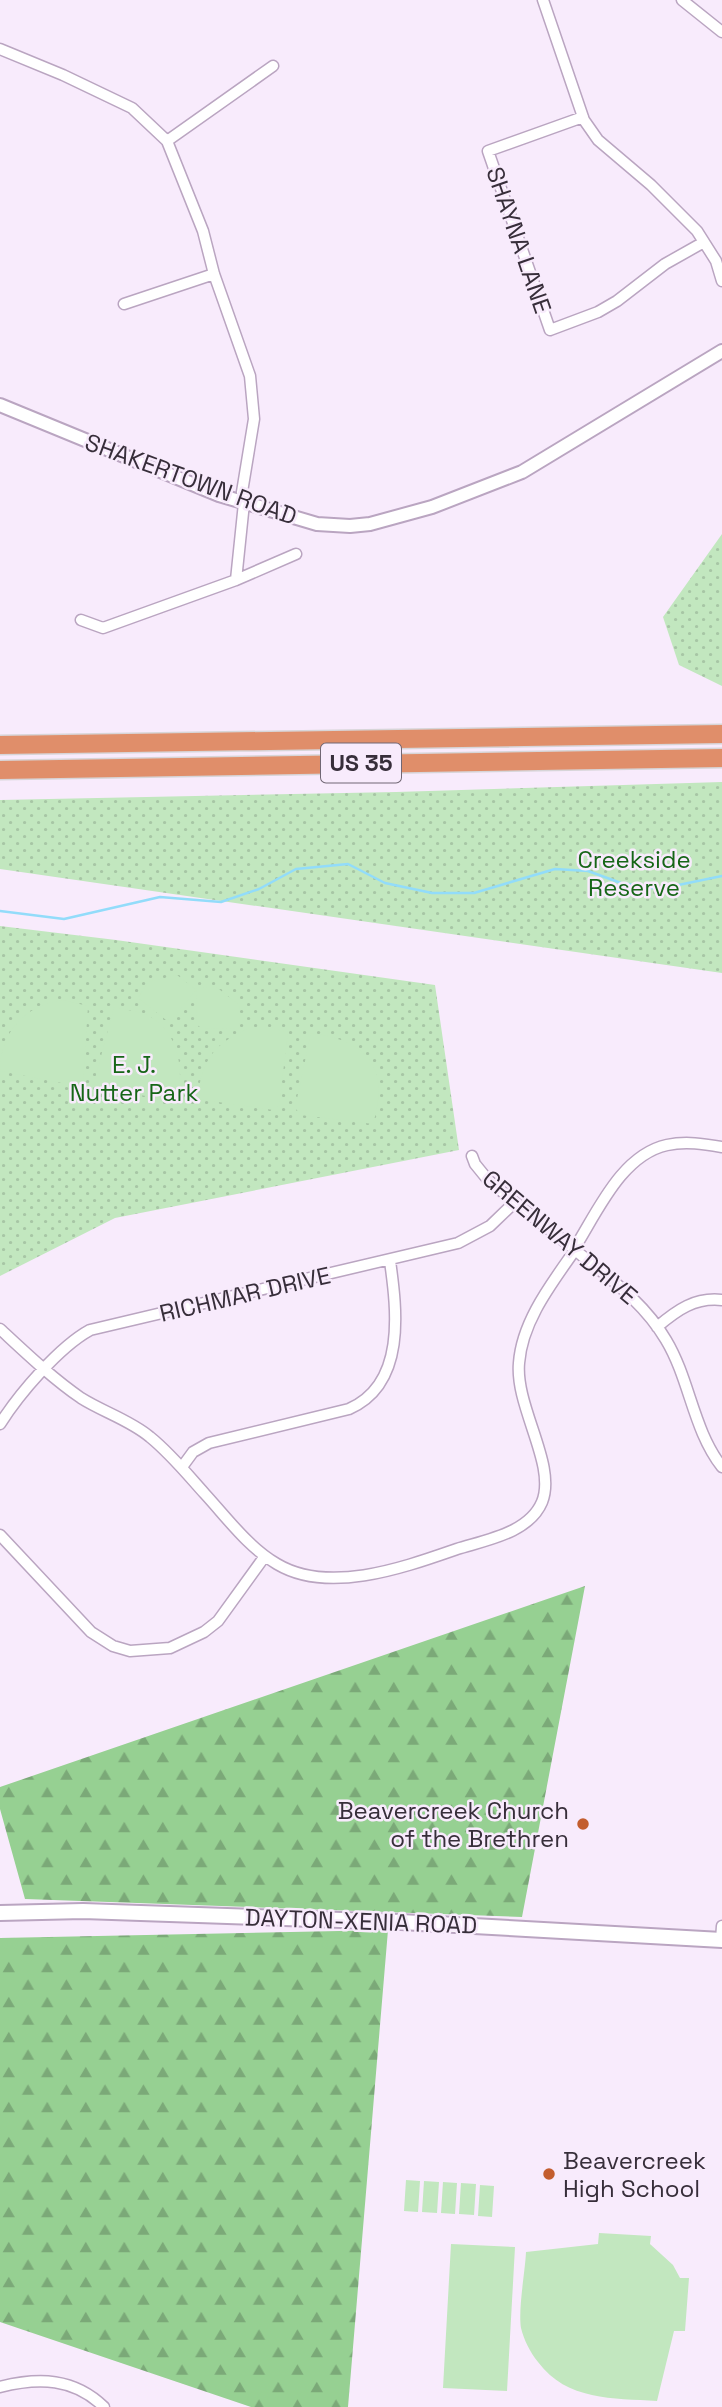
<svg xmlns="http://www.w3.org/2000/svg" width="722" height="2407" font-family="'Space Grotesk',sans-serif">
<defs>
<pattern id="grass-dots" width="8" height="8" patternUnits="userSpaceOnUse" patternTransform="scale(1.75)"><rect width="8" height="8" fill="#c2e7bf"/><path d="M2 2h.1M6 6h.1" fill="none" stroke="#a7c6a5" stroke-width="1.8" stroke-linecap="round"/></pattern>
<pattern id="forest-firs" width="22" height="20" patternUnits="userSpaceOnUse" patternTransform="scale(1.75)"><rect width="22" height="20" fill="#96d092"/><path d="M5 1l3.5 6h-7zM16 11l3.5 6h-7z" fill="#7ba978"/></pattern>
</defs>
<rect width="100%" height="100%" fill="#f8ebfc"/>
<path fill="url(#grass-dots)" d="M 722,534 L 722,686 L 679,665 L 663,617 Z
M 722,782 L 722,973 L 0,869 L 0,800 L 396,792 Z
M 0,926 L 116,940 L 435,985 L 459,1150 L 115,1218 L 0,1276 Z"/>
<path fill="url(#forest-firs)" d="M 585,1586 L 522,1917 L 25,1899 L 0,1809 L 0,1787 Z
M 388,1930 L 348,2407 L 251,2407 L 0,2322 L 0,1938 Z"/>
<path fill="#c2e7bf" d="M 177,975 L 195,989 L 215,986 L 239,1005 L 240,1028 L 203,1029 L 197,1025 L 196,990 L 173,1018 L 166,1020 L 138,998 L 148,982 Z
M 63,1000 L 88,1006 L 83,1080 L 72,1085 L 0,1071 C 0,1032 25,1005 63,1000 Z
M 114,1007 C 126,1010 140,1011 151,1017 C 180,1035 184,1071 177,1101 L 102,1089 L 95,1079 Z
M 249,1028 L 270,1028 L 288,1032 L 279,1106 L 273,1110 L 197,1099 C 203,1059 212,1045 249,1028 Z
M 311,1033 C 368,1041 390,1067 373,1124 L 301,1115 L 295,1108 Z
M 406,2180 L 420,2181 L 418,2212 L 404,2211 Z
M 424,2181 L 439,2182 L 437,2213 L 422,2212 Z
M 443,2182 L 457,2183 L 455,2214 L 441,2213 Z
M 461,2183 L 476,2184 L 474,2215 L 459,2214 Z
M 480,2185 L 494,2186 L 492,2217 L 478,2216 Z
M 599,2233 L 651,2236 L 650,2244 L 673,2265 L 680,2278 L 689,2278 L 685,2331 L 674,2331 L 657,2401 C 613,2398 567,2401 538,2362 C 530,2352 524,2340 521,2328 C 518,2309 525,2273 526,2252 L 598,2244 Z
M 451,2244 L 515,2247 L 507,2391 L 443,2388 Z"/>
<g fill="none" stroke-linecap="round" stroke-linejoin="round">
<path stroke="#92dcfa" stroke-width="2.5" d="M 0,911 L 64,919 L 160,897 L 221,902 L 259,889 L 296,869 L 348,864 L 385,883 L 432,893 L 474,893 L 555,869 L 588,871 L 621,883 L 659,889 L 722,876"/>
<defs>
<path id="minor" d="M 543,0 L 584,120 L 598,140 L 651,185 L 697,231 L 716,261 L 722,281
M 682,0 L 722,32
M 0,49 L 63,75 L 132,108 L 167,141 L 203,231 L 214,274 L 250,376 L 254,419 L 242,492 L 244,503 L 236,580 L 103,628 L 81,620
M 583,117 L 488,151 L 550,330 L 598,312 L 617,301 L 665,264 L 704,242
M 167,141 L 273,66
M 124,304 L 214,274
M 236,580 L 296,554
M 472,1156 L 475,1164 L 488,1180 C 518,1205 549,1229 580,1254 C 612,1280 645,1304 666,1340 C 690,1380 693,1430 722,1467
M 574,1249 C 597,1213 621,1155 667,1145 C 686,1141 704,1144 722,1147
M 657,1327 C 677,1310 695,1297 722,1300
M 0,1329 C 26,1353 52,1378 81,1398 C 103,1412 130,1420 150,1437 C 171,1454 187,1474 205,1494 C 227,1518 249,1548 277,1564 C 329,1595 405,1567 457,1549 C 486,1540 529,1533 542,1502 C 557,1465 515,1407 519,1363 C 522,1321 552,1283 575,1250
M 0,1424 C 19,1394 59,1347 90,1330 L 458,1243 L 490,1226 L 515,1202
M 182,1467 L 193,1452 L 209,1443 L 349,1409 C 406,1384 397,1311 390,1261
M 0,1535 L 91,1632 L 113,1646 L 130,1651 L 170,1648 L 204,1632 L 218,1621 L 265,1556
M 721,1940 L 722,1926
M 0,2387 C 39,2377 74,2378 104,2407"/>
<path id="tertiary" d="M 0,405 L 219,495 L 317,524 L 350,526 L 370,524 L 432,507 L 522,472 L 722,351"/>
<path id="secondary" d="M 0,1913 L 83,1911 L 401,1922 L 722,1940"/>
<path id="motorway" d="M 0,745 L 722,734
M 0,770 L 722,758"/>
</defs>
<use href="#minor" stroke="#baa5c1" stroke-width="13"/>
<use href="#tertiary" stroke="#baa5c1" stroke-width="16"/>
<use href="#secondary" stroke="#baa5c1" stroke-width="18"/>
<use href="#motorway" stroke="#d7d5d8" stroke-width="21"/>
<use href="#minor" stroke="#fff" stroke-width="10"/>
<use href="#tertiary" stroke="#fff" stroke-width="12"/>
<use href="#secondary" stroke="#fff" stroke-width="14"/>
<use href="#motorway" stroke="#e08e6a" stroke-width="18"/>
</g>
<g fill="#c35d2e" stroke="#f8ebfc" stroke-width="2.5">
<circle cx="583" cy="1824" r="7"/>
<circle cx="549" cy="2174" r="7"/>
</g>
<g text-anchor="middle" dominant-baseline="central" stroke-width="5" stroke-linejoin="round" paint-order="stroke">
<rect fill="#f8ebfc" stroke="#716774" stroke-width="2" x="321" y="743.5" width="80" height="39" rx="5"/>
<g font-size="23" font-weight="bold" fill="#372e3a">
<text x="361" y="763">US 35</text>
</g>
<g font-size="24" fill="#372e3a" stroke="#f8ebfc">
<text transform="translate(519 240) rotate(71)">SHAYNA LANE</text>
<text transform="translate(191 479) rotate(20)">SHAKERTOWN ROAD</text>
<text transform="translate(560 1237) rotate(40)">GREENWAY DRIVE</text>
<text transform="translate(245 1294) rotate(-13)">RICHMAR DRIVE</text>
<text transform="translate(361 1921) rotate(2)">DAYTON-XENIA ROAD</text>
</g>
<g font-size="24" fill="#166617" stroke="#f8ebfc">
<text x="634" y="859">Creekside<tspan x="634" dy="28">Reserve</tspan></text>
<text x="134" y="1064">E. J.<tspan x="134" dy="28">Nutter Park</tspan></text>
</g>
<g font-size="24" fill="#372e3a" stroke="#f8ebfc" text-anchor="end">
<text x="569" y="1810">Beavercreek Church<tspan x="569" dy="28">of the Brethren</tspan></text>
<text x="563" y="2160" text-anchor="start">Beavercreek<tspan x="563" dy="28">High School</tspan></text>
</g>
</g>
</svg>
